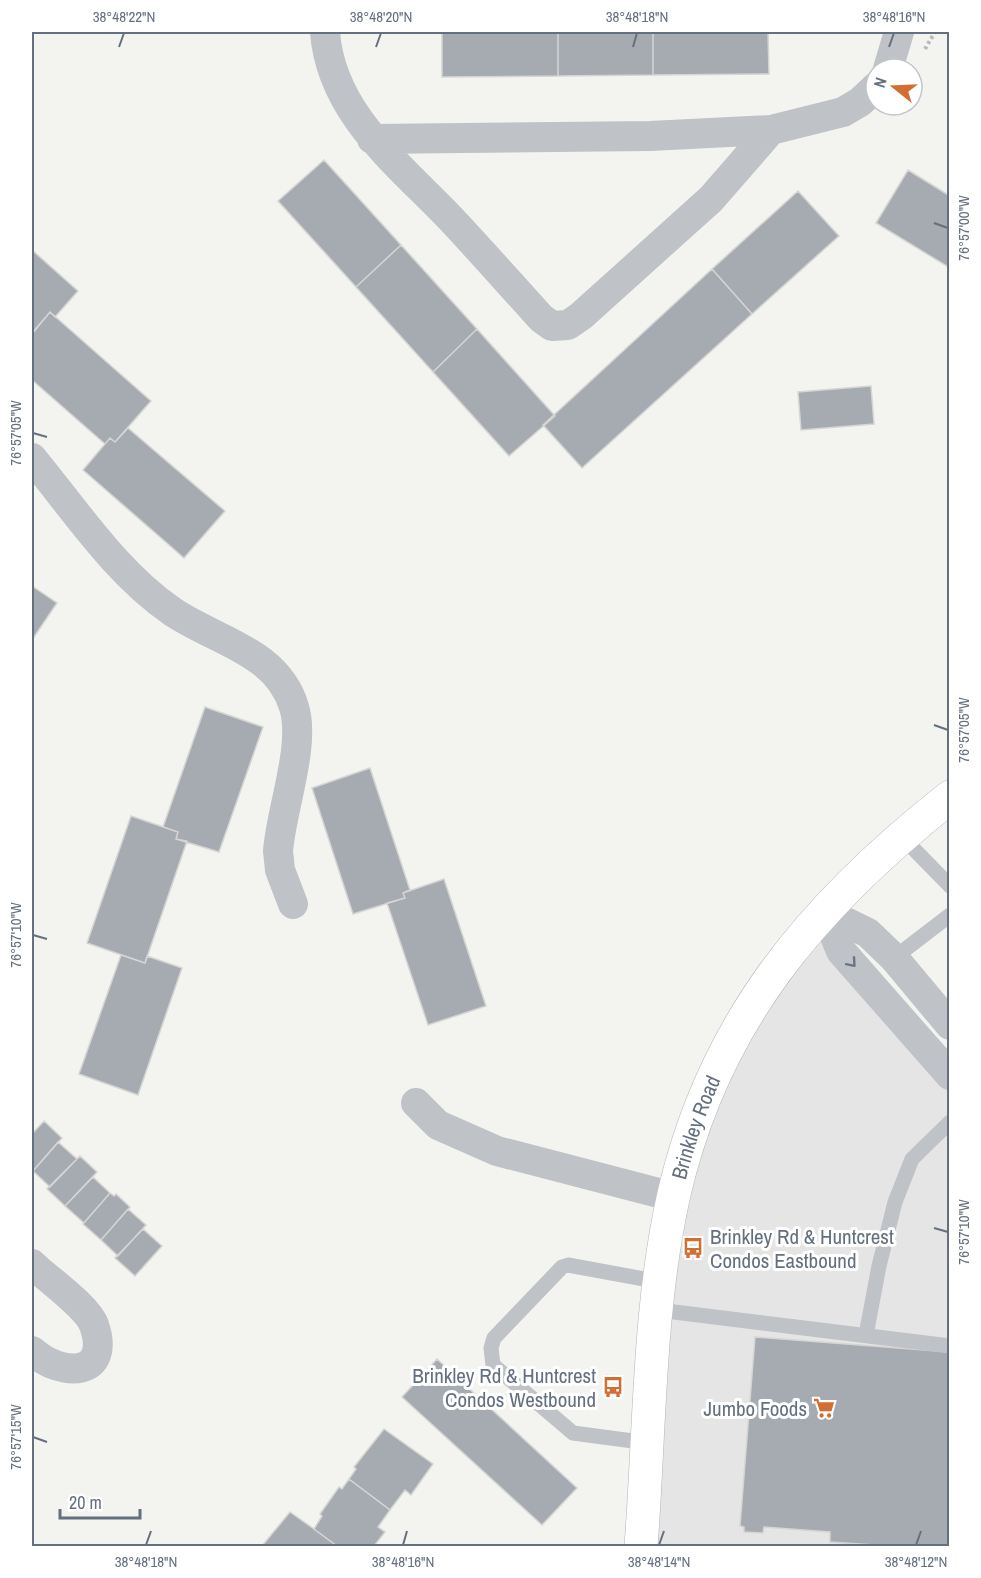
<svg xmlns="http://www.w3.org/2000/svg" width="981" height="1578" font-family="'Archivo Narrow',sans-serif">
<rect width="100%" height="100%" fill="#f3f4f0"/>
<path fill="#e4e5e4" d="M 825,912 L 949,1075 L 949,1546 L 641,1545 L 686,1147 Z"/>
<path fill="#a6abb2" stroke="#d5d5d3" stroke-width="1.5" d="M 442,32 L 558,32 L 558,76 L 442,77 Z
M 558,32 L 653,32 L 653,75 L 558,76 Z
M 653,32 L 768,32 L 769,74 L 653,75 Z
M 324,160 L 401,245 L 356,287 L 278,201 Z
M 908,170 L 950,196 L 950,268 L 876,223 Z
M 798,191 L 839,236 L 752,314 L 712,269 Z
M 401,245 L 477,329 L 433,372 L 356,287 Z
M 32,250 L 78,291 L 55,317 L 50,312 L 32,333 Z
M 712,269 L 752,314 L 582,468 L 543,425 Z
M 50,312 L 151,401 L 115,442 L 110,438 L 105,444 L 32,380 L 32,334 Z
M 477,329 L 555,416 L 509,456 L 433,372 Z
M 871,386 L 874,424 L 801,430 L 798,392 Z
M 128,428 L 225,511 L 184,558 L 83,470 L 110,438 L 115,442 Z
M 32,586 L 57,603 L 32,640 Z
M 205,707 L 263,727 L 219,852 L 176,839 L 178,832 L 163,827 Z
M 370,768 L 410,890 L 403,893 L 405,898 L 353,914 L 312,788 Z
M 131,816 L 178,832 L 176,839 L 187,841 L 145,963 L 87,943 Z
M 444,879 L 486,1006 L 428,1025 L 387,903 L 405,898 L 403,893 Z
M 121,955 L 145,963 L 147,956 L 182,968 L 138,1095 L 79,1074 Z
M 44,1121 L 62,1138 L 33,1171 L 32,1134 Z
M 58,1142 L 77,1159 L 50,1187 L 33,1171 Z
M 80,1156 L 97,1172 L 65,1206 L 47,1189 Z
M 93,1177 L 110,1193 L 84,1223 L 65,1206 Z
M 110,1193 L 114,1196 L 116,1194 L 130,1207 L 101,1240 L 83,1224 Z
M 128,1209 L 146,1225 L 118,1256 L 101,1240 Z
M 143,1229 L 162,1246 L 135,1276 L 115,1258 Z
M 755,1337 L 950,1352 L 950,1546 L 891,1546 L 830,1542 L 830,1532 L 764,1527 L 763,1533 L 744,1532 L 744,1527 L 740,1526 Z
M 437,1359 L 577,1488 L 542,1525 L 402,1397 Z
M 384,1429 L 433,1464 L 411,1495 L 405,1490 L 390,1510 L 349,1479 L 356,1469 L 354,1467 Z
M 349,1479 L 390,1510 L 378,1527 L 385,1532 L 374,1546 L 337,1546 L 314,1529 L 322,1516 L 320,1514 L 339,1487 L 342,1489 Z
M 290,1512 L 314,1529 L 337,1546 L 262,1546 Z"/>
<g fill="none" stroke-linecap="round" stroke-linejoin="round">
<defs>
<g id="secondary">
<path id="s1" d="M 641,1546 C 650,1430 648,1309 674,1194 C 714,1021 813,905 950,797"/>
</g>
</defs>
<use href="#secondary" stroke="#b2b5ba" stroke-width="34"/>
<path stroke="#b7b9bc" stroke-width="4" stroke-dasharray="3 3" stroke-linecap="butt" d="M 925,49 L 935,32"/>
<path stroke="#bfc2c6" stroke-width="15" d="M 902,837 L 950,886
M 894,958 L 950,915
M 658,1310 L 950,1346
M 866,1335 L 879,1266 L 895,1202 L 912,1159 L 950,1122
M 648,1443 L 573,1433 L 493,1365 L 491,1348 L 494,1338 L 562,1267 L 568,1265 L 661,1282"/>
<path stroke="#bfc2c6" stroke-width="30" d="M 325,32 C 331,114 400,165 452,220 C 482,252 511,285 541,318 L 552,326 L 568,325 L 581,316 L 711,199 L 771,130
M 888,69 L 899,32
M 372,139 L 650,136 L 771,130 L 843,112 L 860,102 L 876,87
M 32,458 C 75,510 116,573 173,612 C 216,641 277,651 294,707 C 306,745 281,810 278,851 L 280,870 L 293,904
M 825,912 L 841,951 L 950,1075
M 825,912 L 868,933 L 894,958 L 950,1025
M 416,1103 L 438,1125 L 497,1151 L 674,1197
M 32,1264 C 47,1279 87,1306 94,1325 C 112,1377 62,1378 32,1351"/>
<use href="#secondary" stroke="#fff" stroke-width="33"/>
</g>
<defs><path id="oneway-chevron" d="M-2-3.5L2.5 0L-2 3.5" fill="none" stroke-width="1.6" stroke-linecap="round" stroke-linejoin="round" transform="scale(1.5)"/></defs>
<use stroke="#6a7483" href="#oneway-chevron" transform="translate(852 963) rotate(49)"/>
<path fill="none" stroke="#65707f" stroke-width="2" d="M 119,47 L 124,33M 376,47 L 381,33M 633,47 L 637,33M 889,47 L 894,33M 934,223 L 948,228M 33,433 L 47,437M 934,725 L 948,730M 33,935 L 47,939M 934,1228 L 948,1232M 33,1437 L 47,1442M 146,1545 L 151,1531M 403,1545 L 407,1531M 659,1545 L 664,1531M 916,1545 L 921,1531"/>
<defs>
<symbol id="bus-bare" viewBox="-9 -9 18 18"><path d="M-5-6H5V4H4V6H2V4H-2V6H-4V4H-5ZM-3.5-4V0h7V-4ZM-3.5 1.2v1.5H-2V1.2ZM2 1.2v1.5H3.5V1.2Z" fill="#d46d31" stroke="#fff" stroke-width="2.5" paint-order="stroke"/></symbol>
<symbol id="supermarket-bare" viewBox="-9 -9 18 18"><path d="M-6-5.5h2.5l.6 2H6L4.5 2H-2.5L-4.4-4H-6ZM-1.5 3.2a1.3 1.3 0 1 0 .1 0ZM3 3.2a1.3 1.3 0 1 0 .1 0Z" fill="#d46d31" stroke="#fff" stroke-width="2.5" paint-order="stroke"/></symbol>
</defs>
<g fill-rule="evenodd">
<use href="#bus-bare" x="678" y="1233" width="30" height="30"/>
<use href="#bus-bare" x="598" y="1372" width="30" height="30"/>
<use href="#supermarket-bare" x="809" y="1393" width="30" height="30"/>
</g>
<g text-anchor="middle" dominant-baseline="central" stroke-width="6" stroke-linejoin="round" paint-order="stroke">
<g font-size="21" fill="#65707f" stroke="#fff">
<text stroke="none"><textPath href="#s1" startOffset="424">Brinkley Road</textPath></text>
</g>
<g font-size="21" fill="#65707f" stroke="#fff" text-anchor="end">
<text x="710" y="1236" text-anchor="start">Brinkley Rd &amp; Huntcrest<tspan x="710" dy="24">Condos Eastbound</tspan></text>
<text x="596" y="1375">Brinkley Rd &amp; Huntcrest<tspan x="596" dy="24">Condos Westbound</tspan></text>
<text x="807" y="1408">Jumbo Foods</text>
</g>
</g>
<rect width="981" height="1578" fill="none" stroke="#ffffff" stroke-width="66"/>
<g transform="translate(894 87) rotate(288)"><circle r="28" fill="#ffffff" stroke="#c1c6cc" stroke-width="1.5"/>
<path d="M0-4.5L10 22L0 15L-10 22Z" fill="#d46d31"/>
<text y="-9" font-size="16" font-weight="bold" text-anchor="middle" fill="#65707f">N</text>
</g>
<path d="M60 1509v9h80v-9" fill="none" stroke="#65707f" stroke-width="3"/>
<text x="69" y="1509" font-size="18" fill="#65707f" stroke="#ffffff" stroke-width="4.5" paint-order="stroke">20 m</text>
<rect x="33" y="33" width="915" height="1512" fill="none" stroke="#65707f" stroke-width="2"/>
<g font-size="15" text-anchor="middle" fill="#65707f">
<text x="124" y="22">38°48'22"N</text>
<text x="381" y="22">38°48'20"N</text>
<text x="637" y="22">38°48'18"N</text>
<text x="894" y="22">38°48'16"N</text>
<text transform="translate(964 228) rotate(-90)" y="5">76°57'00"W</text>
<text transform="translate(16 433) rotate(-90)" y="5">76°57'05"W</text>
<text transform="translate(964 730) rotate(-90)" y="5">76°57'05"W</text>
<text transform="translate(16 935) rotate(-90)" y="5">76°57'10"W</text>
<text transform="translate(964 1232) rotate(-90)" y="5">76°57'10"W</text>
<text transform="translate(16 1437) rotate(-90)" y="5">76°57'15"W</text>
<text x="146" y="1567">38°48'18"N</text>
<text x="403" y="1567">38°48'16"N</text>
<text x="659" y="1567">38°48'14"N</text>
<text x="916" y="1567">38°48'12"N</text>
</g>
</svg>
